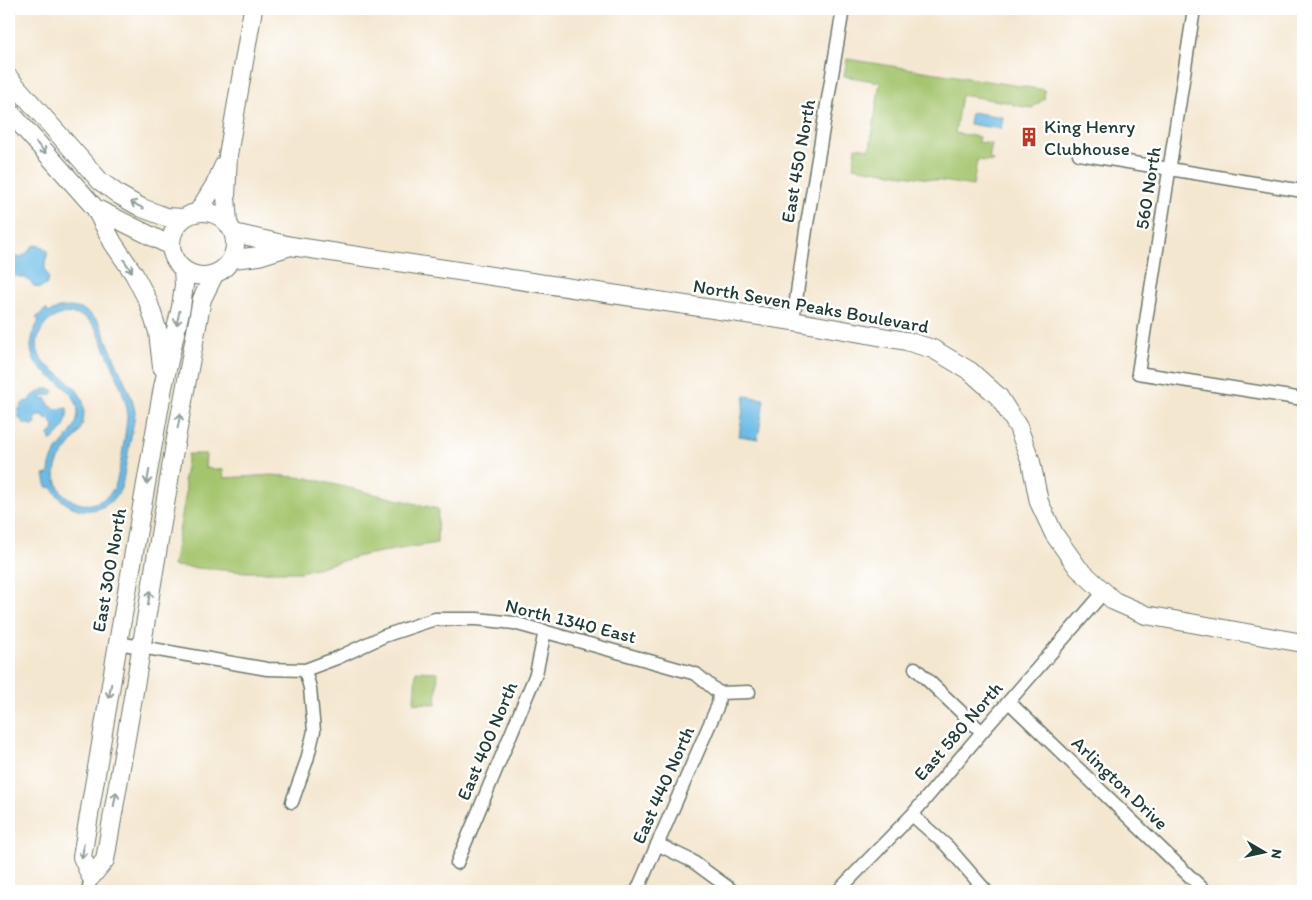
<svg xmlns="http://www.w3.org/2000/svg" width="1312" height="900" font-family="Itim,sans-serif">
<rect width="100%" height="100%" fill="#fff"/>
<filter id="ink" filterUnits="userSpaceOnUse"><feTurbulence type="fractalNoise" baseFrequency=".02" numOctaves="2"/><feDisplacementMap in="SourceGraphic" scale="10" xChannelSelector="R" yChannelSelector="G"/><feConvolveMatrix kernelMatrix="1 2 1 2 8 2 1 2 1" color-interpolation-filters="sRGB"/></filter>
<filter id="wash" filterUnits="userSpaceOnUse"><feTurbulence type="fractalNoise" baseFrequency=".0096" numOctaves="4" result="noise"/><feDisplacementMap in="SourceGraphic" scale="20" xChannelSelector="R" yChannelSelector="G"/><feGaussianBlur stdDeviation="1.12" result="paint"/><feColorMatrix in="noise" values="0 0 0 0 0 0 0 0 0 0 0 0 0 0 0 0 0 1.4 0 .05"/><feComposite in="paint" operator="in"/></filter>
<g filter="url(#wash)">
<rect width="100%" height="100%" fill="#f4e7d0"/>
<path fill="#a4c56d" stroke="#628150" d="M 847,59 L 1045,90 L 1044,99 L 1032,108 L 1013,105 L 1013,103 L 961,95 L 955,133 L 979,137 L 978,142 L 992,144 L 989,159 L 994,160 L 993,162 L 977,160 L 973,186 L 853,167 L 856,147 L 870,149 L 880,82 L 844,76 Z
M 188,454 L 206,454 L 205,468 L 223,470 L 224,478 L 272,475 L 307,478 L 438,509 L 437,543 L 364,555 L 301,572 L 247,572 L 173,566 L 186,492 L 184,479 Z
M 416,671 L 438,672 L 436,704 L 414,703 Z"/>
<path fill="#6bbbe6" stroke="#457c8d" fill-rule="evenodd" d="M 971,112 L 1003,117 L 1001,129 L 969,124 Z
M 35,245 L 44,247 L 48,252 C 47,256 45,261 45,265 C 44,275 52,273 46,285 L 39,288 C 31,286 31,281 25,278 C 20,276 14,277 9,273 C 9,266 7,259 16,257 C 20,256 19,258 24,255 C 29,253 29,247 35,245 Z
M 71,307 L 81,309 L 87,312 L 99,322 L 132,399 L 135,412 L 134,420 L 122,486 C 109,518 67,518 52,487 L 47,488 L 44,475 L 49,474 C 49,446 77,438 78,413 C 78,380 31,379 31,346 C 32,337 34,329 39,321 L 36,318 L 46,309 L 49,313 L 59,308 ZM 67,313 C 81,314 89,318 97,330 C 107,355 121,381 127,408 C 129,416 119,478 115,486 C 111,494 103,501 95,503 C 86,506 77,504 70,499 C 64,495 60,491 58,485 C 47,463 70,449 79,432 C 84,423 85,412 83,402 C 78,384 56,374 43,362 C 28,342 44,316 67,313 Z
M 44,389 L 51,389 L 54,391 L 51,395 L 44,395 L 41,397 L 42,399 L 46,398 L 49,405 L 55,409 L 67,408 C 69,421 62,433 52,440 L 50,440 L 49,434 L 53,431 L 54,426 L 49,419 L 45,419 L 44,415 L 37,415 L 35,419 L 36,424 L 33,426 L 30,424 L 25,424 C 16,417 16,410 25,401 L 28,402 L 31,397 Z
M 745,396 L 764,399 L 758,439 L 739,436 Z"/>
</g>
<g filter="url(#ink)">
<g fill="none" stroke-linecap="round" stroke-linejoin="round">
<defs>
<path id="street" d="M 1194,9 L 1138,373 L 1303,399
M 1079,154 L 1303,191
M 793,321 L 806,230 L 843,9
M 118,643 L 267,669 L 305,670 L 337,658 L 384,636 L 435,619 L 477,619 L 514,623 L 696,674 L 719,693 L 749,692
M 915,668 L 982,732
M 1009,702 L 1205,891
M 292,802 L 307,760 L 314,731 L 310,688 L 305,670
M 912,815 L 947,846 L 986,891
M 657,844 L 692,861 L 733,891
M 457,863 L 536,674 L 545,631
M 88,891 L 91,877
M 637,891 L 718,705 L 719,693
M 838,891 L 912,815 L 982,732 L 1104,592"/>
<path id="secondary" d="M 9,78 L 100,181 L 119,195 L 142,208 L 166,217 L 183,218
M 9,111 L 95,208 L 171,246
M 95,208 L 113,243 L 134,274 L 148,301 L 158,332 L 162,367
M171 244a32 32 0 1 1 64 0a32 32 0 1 1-64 0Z
M 198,212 L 216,183 L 224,165
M 228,222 L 226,197 L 228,155 L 253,9
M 234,233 L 291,246 L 793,321 L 906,341 L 933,349 L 970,371 L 999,397 L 1018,427 L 1031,462 L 1039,502 L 1054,534 L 1078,568 L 1114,601 L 1146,615 L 1303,643
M 233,259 L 259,256 L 288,247
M 183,269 L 184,285 L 181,307 L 163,387 L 118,643 L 82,857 L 91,877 L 105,860 L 136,680 L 175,444 L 202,299 L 214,275"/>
</defs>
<use href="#street" stroke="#6a786b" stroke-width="15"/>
<use href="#secondary" stroke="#6a786b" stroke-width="20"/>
<use href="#street" stroke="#fff" stroke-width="12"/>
<use href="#secondary" stroke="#fff" stroke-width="18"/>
</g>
<defs><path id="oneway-shaft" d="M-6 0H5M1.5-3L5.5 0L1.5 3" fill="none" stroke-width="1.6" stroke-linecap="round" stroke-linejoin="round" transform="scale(1.25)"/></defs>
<g stroke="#8f9e9a">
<use href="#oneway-shaft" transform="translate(41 148) rotate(48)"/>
<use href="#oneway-shaft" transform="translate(137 205) rotate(-152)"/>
<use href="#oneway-shaft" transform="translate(128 266) rotate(55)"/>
<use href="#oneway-shaft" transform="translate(178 318) rotate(102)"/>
<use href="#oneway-shaft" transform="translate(179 421) rotate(-79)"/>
<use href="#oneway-shaft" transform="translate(148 477) rotate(100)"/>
<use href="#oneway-shaft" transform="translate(149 598) rotate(-81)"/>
<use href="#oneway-shaft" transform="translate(110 691) rotate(100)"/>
<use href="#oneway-shaft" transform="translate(115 799) rotate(-80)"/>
<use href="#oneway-shaft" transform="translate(83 851) rotate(95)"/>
</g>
</g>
<defs>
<symbol id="building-bare" viewBox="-9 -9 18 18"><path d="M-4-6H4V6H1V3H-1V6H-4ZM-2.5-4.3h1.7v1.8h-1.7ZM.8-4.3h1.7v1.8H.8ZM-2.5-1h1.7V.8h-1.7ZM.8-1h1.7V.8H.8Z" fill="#c8321e" stroke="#fff" stroke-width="2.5" paint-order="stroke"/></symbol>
</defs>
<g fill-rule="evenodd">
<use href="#building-bare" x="1015" y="123" width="28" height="28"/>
</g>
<g text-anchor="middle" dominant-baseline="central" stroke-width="5" stroke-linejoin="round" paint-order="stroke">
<g font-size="19" fill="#1f3d34" stroke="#fff" text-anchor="start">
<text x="1044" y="126">King Henry<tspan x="1044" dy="22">Clubhouse</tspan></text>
</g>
<g font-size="19" fill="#1f3d34" stroke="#fff">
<text transform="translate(798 161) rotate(-80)">East 450 North</text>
<text transform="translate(1148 188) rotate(-81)">560 North</text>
<text transform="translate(811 306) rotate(10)">North Seven Peaks Boulevard</text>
<text transform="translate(109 570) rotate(-80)">East 300 North</text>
<text transform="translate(571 621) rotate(14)">North 1340 East</text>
<text transform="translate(958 731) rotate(-49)">East 580 North</text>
<text transform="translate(487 741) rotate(-67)">East 400 North</text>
<text transform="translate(1120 783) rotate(44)">Arlington Drive</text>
<text transform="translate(663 785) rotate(-66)">East 440 North</text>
</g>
</g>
<rect width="1312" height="900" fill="none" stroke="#fff" stroke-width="30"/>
<g transform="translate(1264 852) rotate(99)" stroke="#ffffff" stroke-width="4" paint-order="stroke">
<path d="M0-4L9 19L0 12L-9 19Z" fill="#1f3d34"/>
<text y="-8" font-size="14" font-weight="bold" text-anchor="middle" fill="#1f3d34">N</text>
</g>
</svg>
